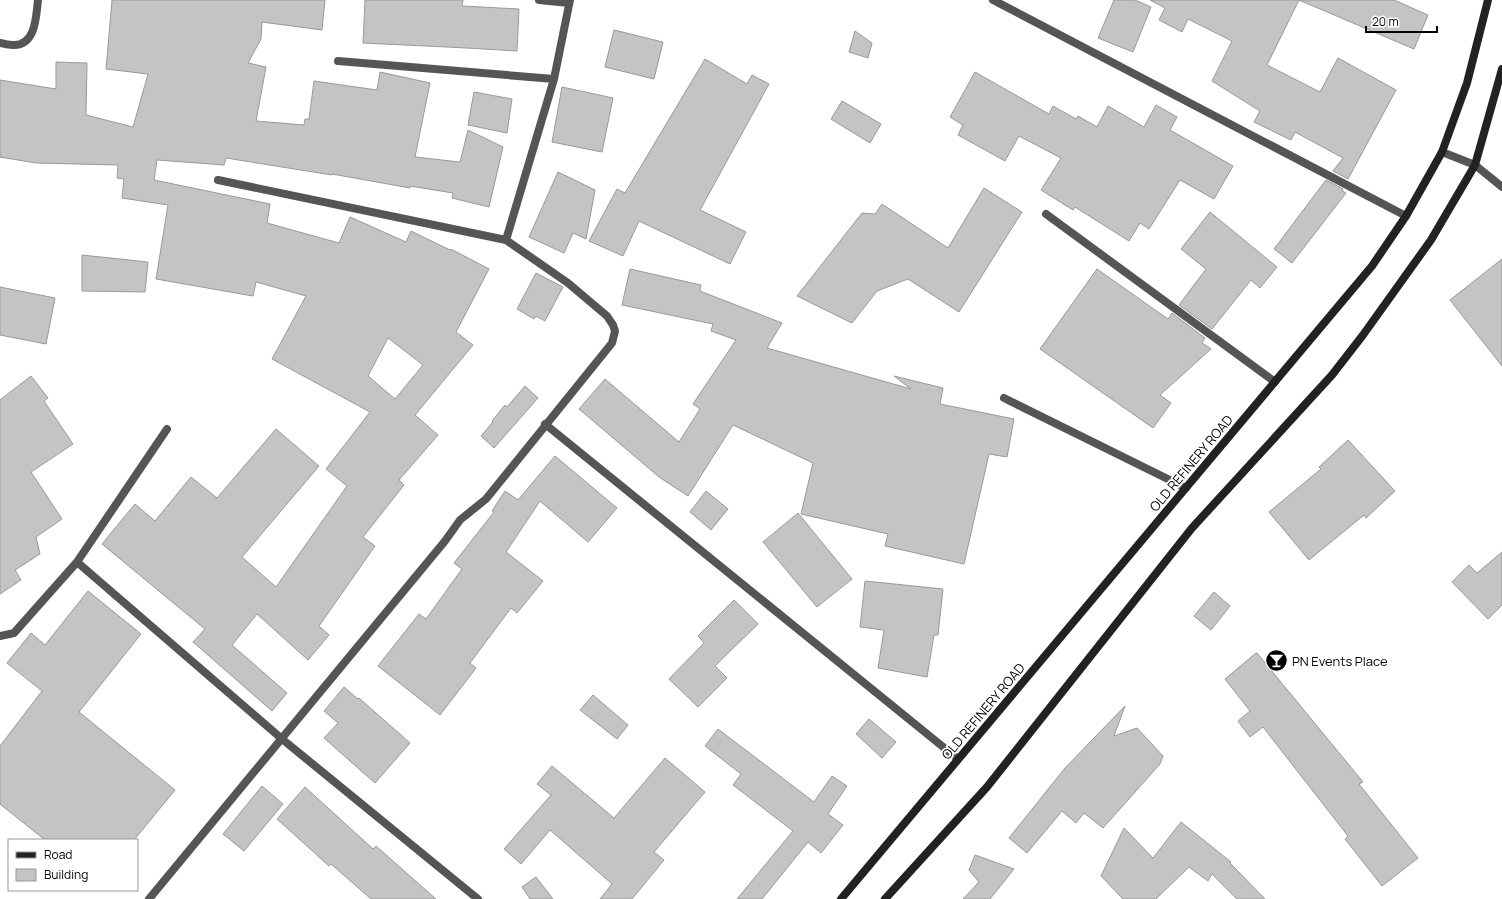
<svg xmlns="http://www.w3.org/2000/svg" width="1502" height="899" font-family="Manrope,sans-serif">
<rect width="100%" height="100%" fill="#fff"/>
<path fill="#c4c4c4" stroke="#999" fill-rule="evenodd" d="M 112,0 L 325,0 L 322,30 L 262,22 L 261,39 L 248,63 L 266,67 L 256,121 L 304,125 L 305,119 L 309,119 L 314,81 L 377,90 L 380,72 L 430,83 L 415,157 L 460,162 L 468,130 L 503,147 L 489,207 L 452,198 L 453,193 L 410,186 L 410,188 L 332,174 L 332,175 L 226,158 L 224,165 L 157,160 L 154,180 L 270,204 L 267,223 L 339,243 L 350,217 L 406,242 L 411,231 L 450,250 L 451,249 L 489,269 L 456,332 L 473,345 L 415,415 L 438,435 L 399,480 L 404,485 L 363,537 L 375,546 L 319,626 L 329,635 L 308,660 L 257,614 L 232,645 L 287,693 L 272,711 L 193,642 L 205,629 L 102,544 L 135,504 L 155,521 L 191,477 L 217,498 L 276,429 L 319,466 L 242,557 L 276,587 L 347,486 L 326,469 L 370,412 L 272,359 L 306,296 L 256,282 L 253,296 L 156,279 L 168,205 L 122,198 L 124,179 L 117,178 L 118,165 L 36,163 L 0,157 L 0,80 L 56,89 L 56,62 L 87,63 L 86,115 L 133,127 L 148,74 L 106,69 ZM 388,338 L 423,365 L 395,399 L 368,376 Z
M 365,0 L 463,0 L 462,6 L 519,9 L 517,51 L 467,48 L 363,43 Z
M 1114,0 L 1135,0 L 1151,7 L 1133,52 L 1098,38 Z
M 1150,0 L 1299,0 L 1267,65 L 1320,92 L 1338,58 L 1396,90 L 1348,179 L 1333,171 L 1343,158 L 1295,132 L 1291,140 L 1254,122 L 1260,111 L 1212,81 L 1232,41 L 1188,19 L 1182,32 L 1159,20 L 1165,8 Z
M 1299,0 L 1394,0 L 1428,15 L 1414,49 Z
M 614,30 L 663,42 L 654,79 L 605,67 Z
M 855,31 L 872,43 L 868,58 L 849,52 Z
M 705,59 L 747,84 L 752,75 L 769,84 L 700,210 L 746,232 L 730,264 L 639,221 L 623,256 L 589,241 L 617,189 L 625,193 Z
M 975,72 L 1049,114 L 1053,106 L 1076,119 L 1078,116 L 1097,127 L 1108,106 L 1144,127 L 1156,105 L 1177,117 L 1170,130 L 1233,166 L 1214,199 L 1180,180 L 1149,229 L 1140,223 L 1129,241 L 1075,207 L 1073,210 L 1041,190 L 1061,158 L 1019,136 L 1005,161 L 958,135 L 963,125 L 950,117 Z
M 562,87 L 613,98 L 602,152 L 552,142 Z
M 474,92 L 512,99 L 507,133 L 468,125 Z
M 842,101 L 881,124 L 870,143 L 831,119 Z
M 558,172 L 595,190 L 586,239 L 573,233 L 564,253 L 529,237 Z
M 1326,180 L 1343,189 L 1342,191 L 1346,193 L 1292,263 L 1274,249 Z
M 984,188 L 1022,212 L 959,312 L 908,279 L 877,291 L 852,323 L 797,296 L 862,213 L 875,214 L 882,204 L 948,248 Z
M 1210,212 L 1277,267 L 1260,288 L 1251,280 L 1212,329 L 1179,305 L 1206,269 L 1181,249 Z
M 82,255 L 148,262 L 145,292 L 82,291 Z
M 1502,259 L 1502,366 L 1450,300 Z
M 630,269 L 701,285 L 700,291 L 782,323 L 767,348 L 911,389 L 894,376 L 943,388 L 940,404 L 1014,419 L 1007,457 L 989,454 L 964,564 L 885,546 L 888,534 L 801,514 L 813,463 L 733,425 L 688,496 L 659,477 L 579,409 L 605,379 L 679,442 L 700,409 L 693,404 L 736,340 L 711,331 L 713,324 L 622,305 Z
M 1097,269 L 1168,319 L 1172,313 L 1205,338 L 1202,343 L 1211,349 L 1160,395 L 1171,403 L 1153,428 L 1040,349 Z
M 536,273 L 563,287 L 545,321 L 536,316 L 534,319 L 517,309 Z
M 0,287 L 55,298 L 46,344 L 0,335 Z
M 31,376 L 48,398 L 44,401 L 73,444 L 31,472 L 62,519 L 36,537 L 40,554 L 15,570 L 21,580 L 0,594 L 0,400 Z
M 525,386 L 538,398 L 494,448 L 481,436 L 493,422 L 492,421 L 505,405 L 507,407 Z
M 1348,440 L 1395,491 L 1366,518 L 1364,515 L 1309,560 L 1269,512 L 1321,469 L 1319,467 Z
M 555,456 L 617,508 L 588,542 L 540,501 L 506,552 L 543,581 L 517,613 L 511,608 L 470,663 L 476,668 L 440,715 L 378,666 L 419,614 L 426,619 L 462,569 L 454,563 L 494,512 L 492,511 L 505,491 L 518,500 Z
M 706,491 L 728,509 L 711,530 L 690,512 Z
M 798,513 L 852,579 L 817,607 L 763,542 Z
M 1502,552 L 1502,605 L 1488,619 L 1452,582 L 1469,565 L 1477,573 Z
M 865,581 L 943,589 L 938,635 L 934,635 L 927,677 L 878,668 L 884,630 L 860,627 Z
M 88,591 L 141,634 L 79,712 L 175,790 L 134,840 L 45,840 L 0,804 L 0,746 L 42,691 L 7,663 L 31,633 L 45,645 Z
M 1214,592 L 1230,606 L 1211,630 L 1194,616 Z
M 734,600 L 758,624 L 715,666 L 727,678 L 698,707 L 669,679 L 704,643 L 698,636 Z
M 1256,653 L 1257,653 L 1363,782 L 1359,784 L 1418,858 L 1382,886 L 1345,839 L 1348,836 L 1263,727 L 1250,737 L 1238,721 L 1250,711 L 1225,679 Z
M 344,687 L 358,699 L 359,698 L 410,743 L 375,783 L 324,738 L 338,723 L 324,711 Z
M 593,695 L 628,725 L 617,739 L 580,710 Z
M 1125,706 L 1114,736 L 1137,728 L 1163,756 L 1160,764 L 1103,828 L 1084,813 L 1076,823 L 1062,811 L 1027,853 L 1009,838 L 1065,768 Z
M 869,719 L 896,742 L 882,758 L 856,734 Z
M 718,729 L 814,802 L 832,776 L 847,786 L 828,814 L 843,825 L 821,853 L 808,842 L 762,899 L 737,899 L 793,831 L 733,785 L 741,774 L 705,746 Z
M 665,758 L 705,792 L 654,852 L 664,860 L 632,899 L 600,899 L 612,884 L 550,830 L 521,864 L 504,849 L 551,795 L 537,784 L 552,766 L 614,818 Z
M 262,786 L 283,804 L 244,851 L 223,834 Z
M 305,787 L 373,849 L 376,846 L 436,899 L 371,899 L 331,864 L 329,866 L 277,819 Z
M 1181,822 L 1231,862 L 1230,863 L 1265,899 L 1237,899 L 1212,874 L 1208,881 L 1189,867 L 1156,899 L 1123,899 L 1101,876 L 1124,828 L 1153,858 Z
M 975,855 L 1014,869 L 990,899 L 963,899 L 979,882 L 969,870 Z
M 536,877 L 553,899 L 530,899 L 522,887 Z"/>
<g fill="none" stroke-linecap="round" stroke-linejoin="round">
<path stroke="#555" stroke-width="8" d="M 539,0 L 569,3
M 993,0 L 1406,216
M 0,43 C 4,44 9,45 13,45 C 36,46 36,16 38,0
M 338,61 L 554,79
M 1442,152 L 1475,165 L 1502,187
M 1046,214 L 1275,382
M 506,240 L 554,79 L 570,0
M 1004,398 L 1186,488
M 545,424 L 958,759
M 77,562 L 282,739 L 478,899
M 0,636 L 14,633 L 77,562 L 167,429
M 149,899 L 445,541 L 460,520 L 486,499 L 612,343 L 615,331 L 613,325 L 607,316 L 568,283 L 506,240 L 218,180"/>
<path stroke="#222" stroke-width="8" d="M 841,899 L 1372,266 L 1406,216 L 1442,152 L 1467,83 L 1488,0
M 885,899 L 987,787 L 1192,528 L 1332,375 L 1363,335 L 1431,240 L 1475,165 L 1502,69"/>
</g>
<defs>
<symbol id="bar-disc" viewBox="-11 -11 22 22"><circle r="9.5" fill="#000" stroke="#fff"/><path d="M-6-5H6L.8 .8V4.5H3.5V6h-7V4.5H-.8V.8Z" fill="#fff"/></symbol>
</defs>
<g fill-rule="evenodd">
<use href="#bar-disc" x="1264" y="648" width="25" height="25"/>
</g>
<g text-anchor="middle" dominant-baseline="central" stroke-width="3.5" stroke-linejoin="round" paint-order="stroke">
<g font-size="13" fill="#000" stroke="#fff">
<text transform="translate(1191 463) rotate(-50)">OLD REFINERY ROAD</text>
<text transform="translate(983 711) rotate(-50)">OLD REFINERY ROAD</text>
</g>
<g font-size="13" fill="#000" stroke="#fff" text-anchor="start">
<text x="1292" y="661">PN Events Place</text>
</g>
</g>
<rect x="8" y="839" width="130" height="52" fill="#ffffff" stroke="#999999"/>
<rect x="16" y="852" width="20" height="6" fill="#222222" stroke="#999999"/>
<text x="44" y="859" font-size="12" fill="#000000">Road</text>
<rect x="16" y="869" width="20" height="12" fill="#c4c4c4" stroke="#999999"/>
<text x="44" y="879" font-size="12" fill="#000000">Building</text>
<path d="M1366 26v6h71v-6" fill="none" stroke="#000000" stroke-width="2"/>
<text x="1372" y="26" font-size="12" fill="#000000" stroke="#ffffff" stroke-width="3" paint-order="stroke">20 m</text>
</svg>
